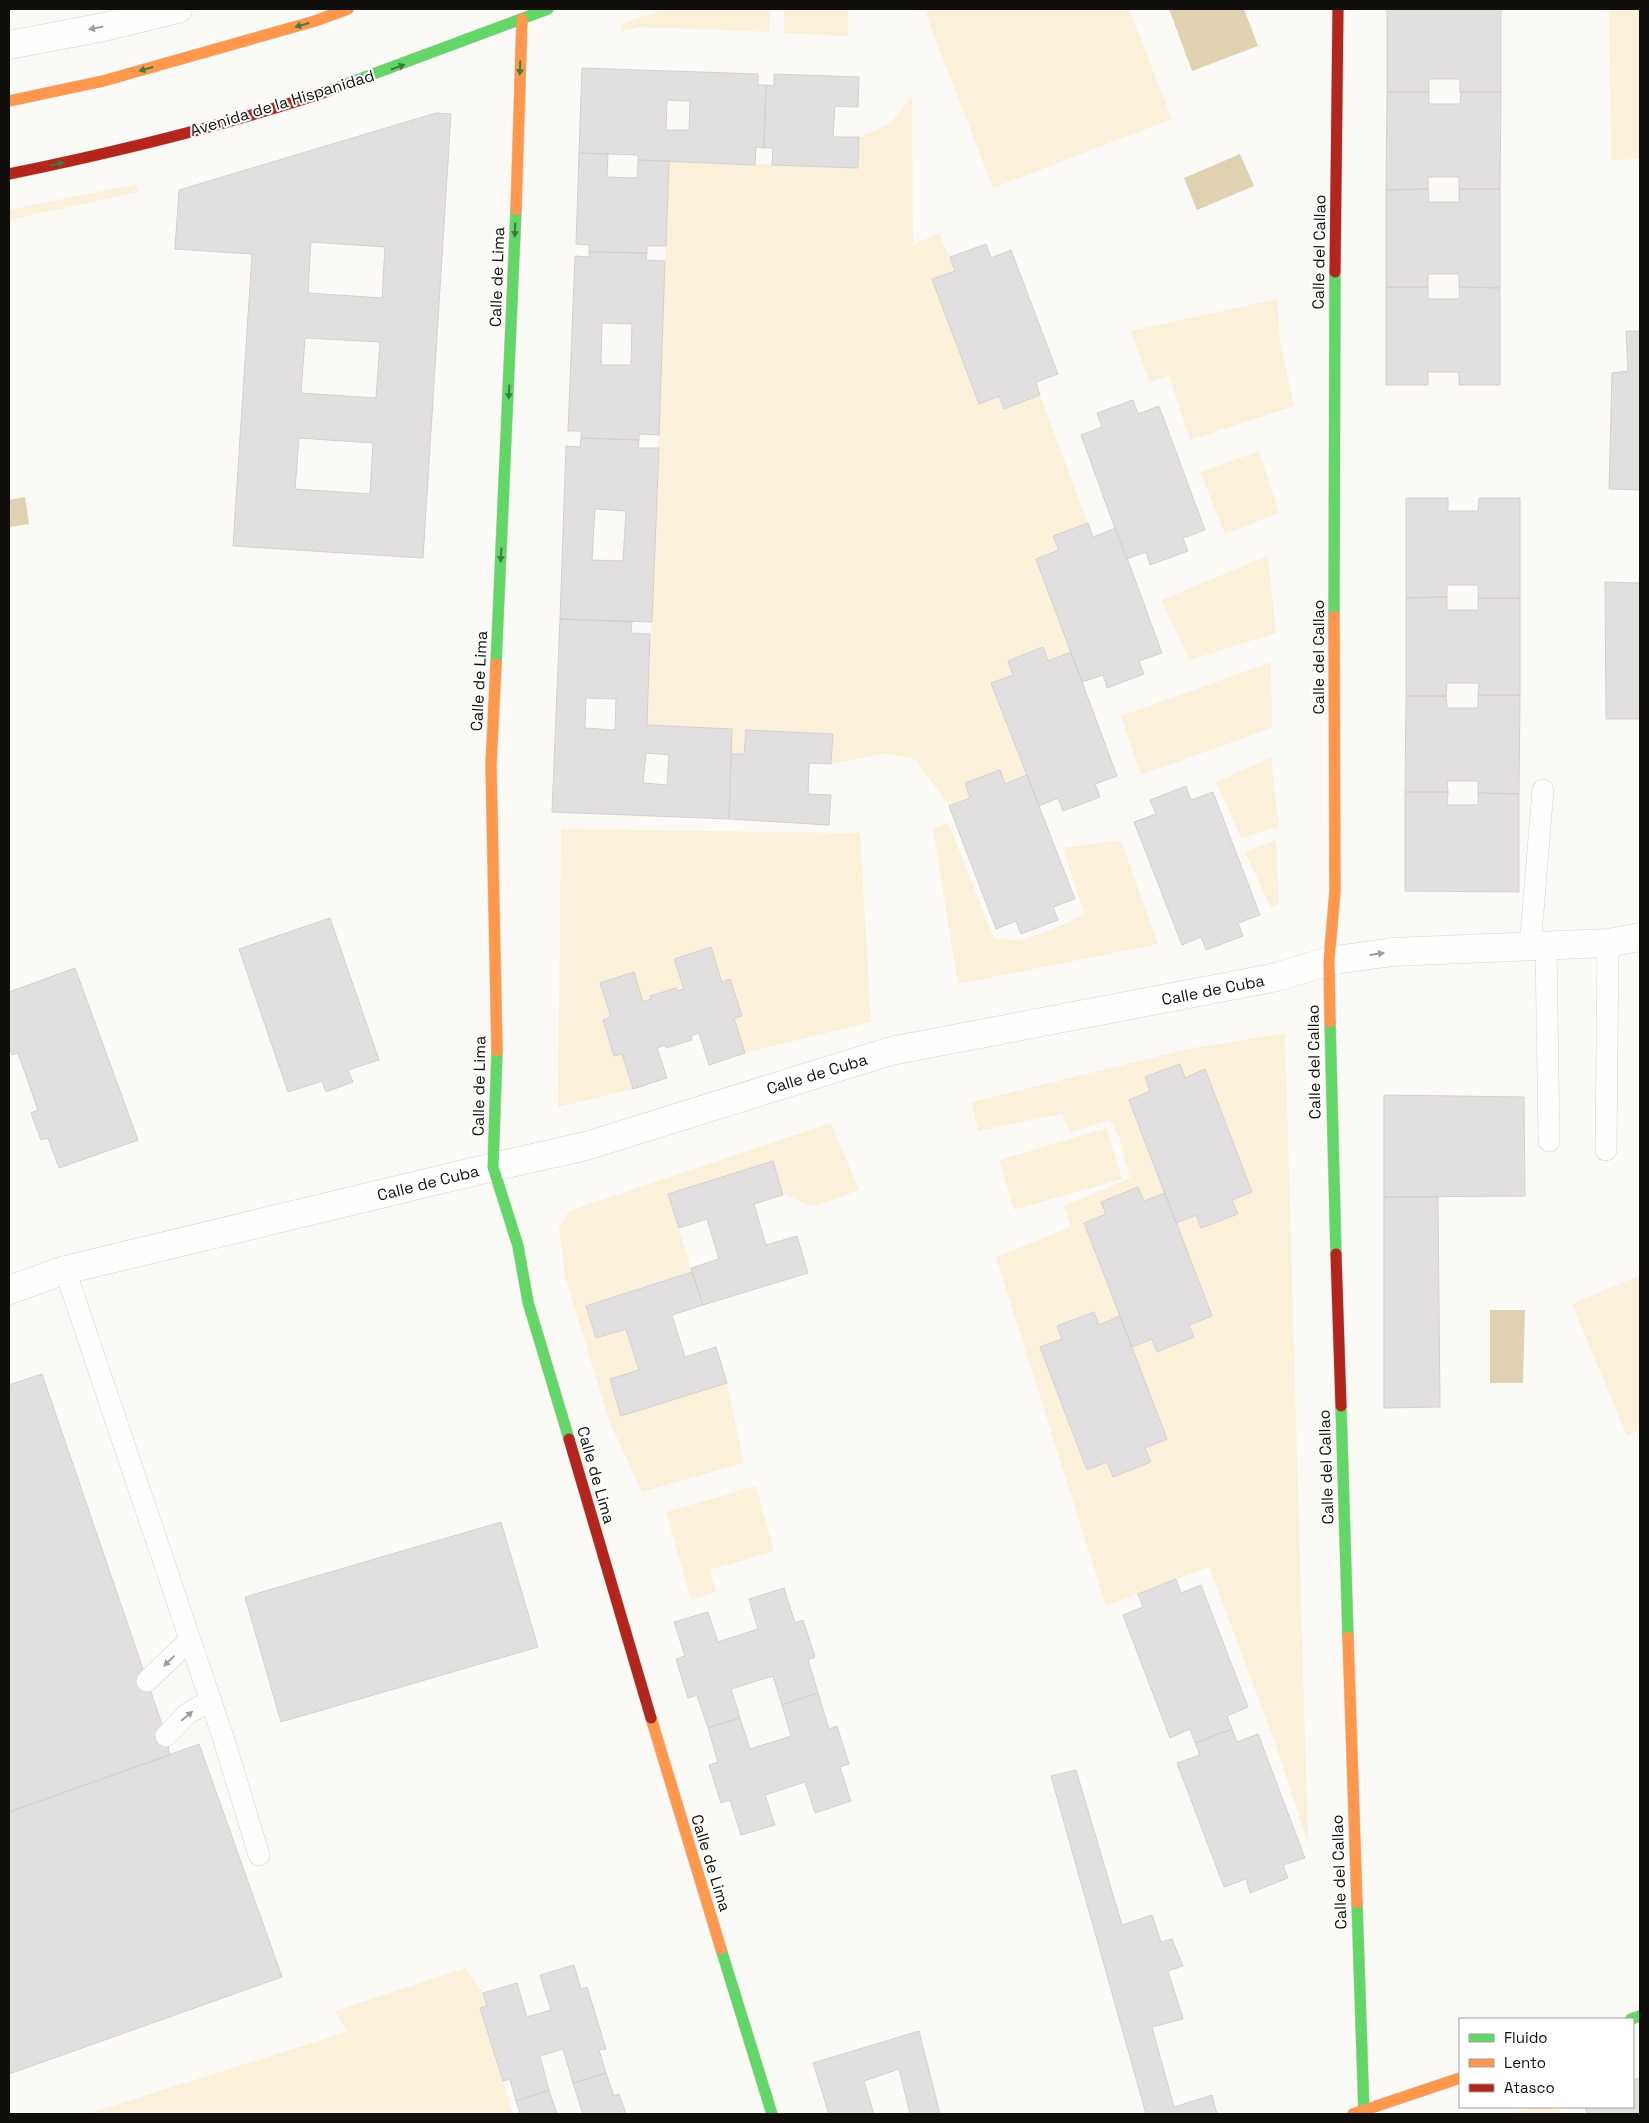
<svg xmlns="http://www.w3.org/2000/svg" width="1649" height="2123" font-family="'Space Grotesk',sans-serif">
<rect width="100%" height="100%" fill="#fcfaf6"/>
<path fill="#fbf1da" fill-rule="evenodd" d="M 664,9 L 770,9 L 769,32 L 640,27 L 620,32 L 622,24 Z
M 784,9 L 848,9 L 848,36 L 784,33 Z
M 932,9 L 1129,9 L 1172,119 L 993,188 L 925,12 Z
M 1609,9 L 1640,9 L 1640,159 L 1611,160 Z
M 912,97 L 913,245 L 939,233 L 955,271 L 933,279 L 980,403 L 999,396 L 1004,409 L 1040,395 L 1088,523 L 1054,537 L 1059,550 L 1071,652 L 1048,661 L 1043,647 L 1008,661 L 1013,675 L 991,683 L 1027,775 L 1005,784 L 1000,770 L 965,783 L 970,798 L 949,806 L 916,760 L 886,753 L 831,764 L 833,734 L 746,730 L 744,754 L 731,754 L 732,729 L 647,725 L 669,161 L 858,168 L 859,137 L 889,124 Z
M 136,184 L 138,192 L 9,220 L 9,210 Z
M 1277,299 L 1280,340 L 1294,406 L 1190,440 L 1169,376 L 1149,382 L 1131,331 Z
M 1259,451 L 1279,513 L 1225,534 L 1200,472 Z
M 1268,556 L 1276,633 L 1190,660 L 1161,600 Z
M 1271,662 L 1272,728 L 1141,775 L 1121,716 Z
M 1271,757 L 1279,827 L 1241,838 L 1216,782 Z
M 948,822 L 994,938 L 1020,941 L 1067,923 L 1084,913 L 1063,848 L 1121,840 L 1158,944 L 958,984 L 933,829 Z
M 561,829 L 860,833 L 871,1022 L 745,1053 L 734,1018 L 730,979 L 724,981 L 710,947 L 675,959 L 684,989 L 677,991 L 676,989 L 650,996 L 651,999 L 643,1002 L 633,972 L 600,983 L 611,1017 L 603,1020 L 614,1056 L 622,1054 L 633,1089 L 558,1107 Z
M 1276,840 L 1279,904 L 1271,908 L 1245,852 Z
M 1285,1033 L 1308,1843 L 1274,1740 L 1209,1567 L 1106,1606 L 996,1257 L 1071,1227 L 1064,1206 L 1130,1178 L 1119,1137 L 1110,1120 L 1070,1132 L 1062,1114 L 978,1131 L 972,1102 L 1187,1049 ZM 1205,1070 L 1252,1192 L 1232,1200 L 1237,1214 L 1201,1228 L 1196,1215 L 1176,1223 L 1212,1316 L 1189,1325 L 1194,1337 L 1157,1351 L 1152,1339 L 1132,1347 L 1167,1438 L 1145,1448 L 1151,1462 L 1113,1476 L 1107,1462 L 1087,1469 L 1040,1347 L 1062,1339 L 1057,1326 L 1094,1312 L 1099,1325 L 1120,1316 L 1084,1223 L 1106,1214 L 1102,1202 L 1138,1188 L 1144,1201 L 1165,1193 L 1129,1100 L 1150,1091 L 1145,1077 L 1185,1078 Z
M 831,1123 L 859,1190 L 813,1207 L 783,1194 L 773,1162 L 668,1194 L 692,1272 L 586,1306 L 596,1338 L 626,1329 L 639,1370 L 610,1379 L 621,1416 L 727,1383 L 744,1463 L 642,1492 L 609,1421 L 565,1276 L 559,1227 L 569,1211 Z
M 1107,1128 L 1122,1179 L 1014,1210 L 999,1160 Z
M 1640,1275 L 1640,1430 L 1627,1436 L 1572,1304 Z
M 756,1486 L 774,1551 L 710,1570 L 716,1592 L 691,1600 L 666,1512 Z
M 466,1968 L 483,1993 L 487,2006 L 481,2008 L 513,2114 L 86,2114 L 347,2032 L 335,2011 Z
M 1531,2107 L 1558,2107 L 1561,2114 L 1509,2114 Z"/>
<path fill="#e0d1b1" d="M 1169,9 L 1244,9 L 1258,46 L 1192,71 Z
M 1240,154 L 1254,186 L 1197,210 L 1184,178 Z
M 25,497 L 29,524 L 9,527 L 9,500 Z
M 1490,1310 L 1525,1310 L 1523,1383 L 1490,1383 Z"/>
<path fill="#e1dfdf" stroke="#d3d0d0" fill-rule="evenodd" d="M 1387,9 L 1501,9 L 1501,92 L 1460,92 L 1460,79 L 1429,79 L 1429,92 L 1387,92 Z
M 582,68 L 758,74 L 758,85 L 766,85 L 764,148 L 756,147 L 755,165 L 638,160 L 638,155 L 579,153 ZM 667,100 L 690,101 L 689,130 L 666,130 Z
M 774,74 L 859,77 L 858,107 L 835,106 L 833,137 L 859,137 L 858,168 L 772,165 L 773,148 L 764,148 L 766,85 L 774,86 Z
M 1387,92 L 1429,92 L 1429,104 L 1460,104 L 1461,92 L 1501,92 L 1500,189 L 1459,189 L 1459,177 L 1428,177 L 1428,189 L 1386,190 Z
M 436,113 L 451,114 L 423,558 L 233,546 L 252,254 L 175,249 L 179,190 ZM 311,242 L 385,247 L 382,298 L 308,293 ZM 305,338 L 380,342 L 376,398 L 301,393 ZM 299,438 L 373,443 L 370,494 L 295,489 Z
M 579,153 L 608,154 L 607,177 L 637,178 L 638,160 L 669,161 L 666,246 L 647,246 L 647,253 L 589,252 L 589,245 L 576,244 Z
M 1428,189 L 1429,202 L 1459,202 L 1459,189 L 1500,189 L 1500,288 L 1459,287 L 1459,274 L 1428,274 L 1428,287 L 1386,287 L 1386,190 Z
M 986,244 L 991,258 L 1011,250 L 1058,374 L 1036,382 L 1040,395 L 1004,409 L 999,396 L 979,404 L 932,279 L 955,271 L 950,257 Z
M 589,252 L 647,253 L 646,260 L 665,261 L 659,435 L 639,434 L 639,440 L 581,438 L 581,431 L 568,431 L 575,256 L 589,257 ZM 602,323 L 632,324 L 631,365 L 601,365 Z
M 1386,287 L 1428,287 L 1428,299 L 1460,299 L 1459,287 L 1500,288 L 1500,385 L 1459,385 L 1459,372 L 1428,372 L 1428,385 L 1386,385 Z
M 1626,331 L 1640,331 L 1640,490 L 1609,489 L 1612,373 L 1628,371 Z
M 1133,400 L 1138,414 L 1159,406 L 1205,530 L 1183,538 L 1188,551 L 1150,565 L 1146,552 L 1126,559 L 1081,435 L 1102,427 L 1097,413 Z
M 581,438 L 639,440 L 638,448 L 659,448 L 652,622 L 560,619 L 566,446 L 580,447 ZM 595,509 L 626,511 L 623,561 L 592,560 Z
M 1406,498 L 1448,498 L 1448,511 L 1478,511 L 1479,498 L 1520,498 L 1520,598 L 1478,598 L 1478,585 L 1447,585 L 1447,597 L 1406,598 Z
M 1088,523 L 1093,537 L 1116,528 L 1162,653 L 1139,661 L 1144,674 L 1107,688 L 1103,675 L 1082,682 L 1036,559 L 1059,550 L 1053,536 Z
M 1605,582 L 1640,583 L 1640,719 L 1606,719 Z
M 1447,597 L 1447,610 L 1478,610 L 1478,598 L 1520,598 L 1520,695 L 1478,695 L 1479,683 L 1447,683 L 1446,696 L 1406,696 L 1406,598 Z
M 560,619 L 632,622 L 631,633 L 650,634 L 647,725 L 732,729 L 729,819 L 552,812 ZM 586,698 L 616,699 L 615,730 L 585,728 ZM 646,753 L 669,755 L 667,785 L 643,783 Z
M 1043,647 L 1048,661 L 1071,652 L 1117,776 L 1095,784 L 1100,797 L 1063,811 L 1058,798 L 1039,806 L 991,683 L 1013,675 L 1008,661 Z
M 1478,695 L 1520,695 L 1519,794 L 1478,793 L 1478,781 L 1447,781 L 1448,792 L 1405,792 L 1406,696 L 1446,696 L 1447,708 L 1478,708 Z
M 746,730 L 833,734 L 831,764 L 809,763 L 808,794 L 831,795 L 829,825 L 729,819 L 731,754 L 744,754 Z
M 1000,770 L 1005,784 L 1027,775 L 1075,899 L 1053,907 L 1058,920 L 1021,934 L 1016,921 L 996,929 L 949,806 L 970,798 L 965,783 Z
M 1186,786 L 1191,800 L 1213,792 L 1260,915 L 1238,923 L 1243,936 L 1206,950 L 1201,937 L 1182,945 L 1134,822 L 1156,814 L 1150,800 Z
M 1405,792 L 1448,792 L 1447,805 L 1478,805 L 1478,793 L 1519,794 L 1519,892 L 1405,891 Z
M 330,918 L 379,1060 L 348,1070 L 353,1082 L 326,1092 L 322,1081 L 288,1092 L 239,949 Z
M 711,947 L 722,982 L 730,979 L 742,1016 L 734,1018 L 745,1053 L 709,1065 L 699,1033 L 691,1036 L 692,1040 L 666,1048 L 665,1045 L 657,1048 L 667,1078 L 633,1089 L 622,1054 L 614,1056 L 603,1020 L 611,1017 L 600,983 L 634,972 L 643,1002 L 651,999 L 650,996 L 676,988 L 677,991 L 684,989 L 674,959 Z
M 75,968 L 138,1140 L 59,1168 L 48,1138 L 41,1140 L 31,1113 L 38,1110 L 18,1053 L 12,1055 L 9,1045 L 9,992 Z
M 1180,1064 L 1185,1078 L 1205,1069 L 1252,1192 L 1232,1200 L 1238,1214 L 1201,1228 L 1196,1215 L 1176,1223 L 1129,1100 L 1150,1091 L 1145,1077 Z
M 1384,1095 L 1524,1097 L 1525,1196 L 1384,1197 Z
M 773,1161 L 783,1195 L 754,1204 L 766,1245 L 797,1236 L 808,1273 L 703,1305 L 691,1268 L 719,1259 L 707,1219 L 679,1228 L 668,1194 Z
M 1138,1187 L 1144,1201 L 1165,1193 L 1212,1316 L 1189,1325 L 1194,1337 L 1157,1352 L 1152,1339 L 1132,1347 L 1084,1223 L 1106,1214 L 1101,1202 Z
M 1384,1197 L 1438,1197 L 1440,1407 L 1384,1408 Z
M 692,1272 L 703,1305 L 672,1315 L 685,1357 L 716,1347 L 727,1383 L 621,1416 L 610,1379 L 639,1370 L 626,1329 L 596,1338 L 586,1306 Z
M 1094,1312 L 1099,1325 L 1120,1316 L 1167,1439 L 1145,1448 L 1151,1462 L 1113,1477 L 1107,1462 L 1087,1470 L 1040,1347 L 1062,1339 L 1057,1326 Z
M 42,1374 L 166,1736 L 170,1755 L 9,1812 L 9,1385 Z
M 501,1522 L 538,1647 L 281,1722 L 245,1597 Z
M 1176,1579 L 1181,1593 L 1201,1585 L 1248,1707 L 1227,1716 L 1232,1729 L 1195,1743 L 1190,1729 L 1170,1738 L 1123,1615 L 1143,1607 L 1138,1594 Z
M 784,1588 L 795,1623 L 803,1620 L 815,1657 L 808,1660 L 818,1693 L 782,1705 L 773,1676 L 731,1689 L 740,1718 L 708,1728 L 697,1695 L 688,1698 L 676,1659 L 685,1656 L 674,1622 L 708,1612 L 718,1642 L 758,1629 L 749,1599 Z
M 818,1693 L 829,1729 L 837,1726 L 849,1764 L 840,1767 L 851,1801 L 815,1813 L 805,1782 L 765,1795 L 775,1825 L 741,1835 L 730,1800 L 721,1803 L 709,1765 L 718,1762 L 708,1728 L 740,1718 L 750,1749 L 791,1736 L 782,1705 Z
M 1232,1729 L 1237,1742 L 1258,1734 L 1305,1858 L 1283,1865 L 1288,1878 L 1250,1893 L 1246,1879 L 1224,1887 L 1177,1763 L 1200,1755 L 1195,1743 Z
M 199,1744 L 282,1977 L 9,2074 L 9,1812 Z
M 1076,1770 L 1122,1925 L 1152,1915 L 1161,1942 L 1172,1939 L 1183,1966 L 1168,1971 L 1183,2019 L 1152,2027 L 1174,2107 L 1212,2095 L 1217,2114 L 1146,2114 L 1051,1776 Z
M 574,1965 L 581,1989 L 587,1987 L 606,2049 L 599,2050 L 606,2073 L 573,2083 L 563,2049 L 540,2056 L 549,2090 L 516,2101 L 510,2079 L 503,2081 L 480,2008 L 487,2006 L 483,1993 L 517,1983 L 527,2017 L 551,2010 L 540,1975 Z
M 919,2031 L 940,2114 L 910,2114 L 899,2069 L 864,2081 L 874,2114 L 829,2114 L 813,2063 Z
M 606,2073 L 614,2096 L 619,2094 L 626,2114 L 583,2114 L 573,2083 Z
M 1640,2078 L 1640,2114 L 1587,2114 L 1585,2107 L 1633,2107 L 1633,2080 Z
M 549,2090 L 557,2114 L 516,2114 L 520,2113 L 516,2101 Z"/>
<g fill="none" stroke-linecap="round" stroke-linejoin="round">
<defs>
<path id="lane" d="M 1546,947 L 1549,1141
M 1530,948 L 1543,790
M 1606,1150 L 1608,943
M 65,1270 L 223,1737 L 259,1855
M 147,1681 L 190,1640
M 166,1736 L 187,1714 L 211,1700"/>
<path id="street" d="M 9,45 L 104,27 L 178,9
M 9,1290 L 65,1270 L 493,1167 L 586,1146 L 891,1051 L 1277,977 L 1329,961 L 1392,952 L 1608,943 L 1640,937"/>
<path id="fast" d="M 325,92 L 548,9
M 1334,616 L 1335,272
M 496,664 L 516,210
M 1330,1022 L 1336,1254
M 497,1051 L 493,1167 L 518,1246 L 528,1302 L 569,1439
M 1341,1406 L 1348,1637
M 1357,1903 L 1364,2114
M 721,1949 L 772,2114
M 1631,2019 L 1640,2016"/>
<path id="slow" d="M 9,101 L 103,81 L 315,21 L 348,9
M 516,210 L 522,19
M 496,664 L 491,765 L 497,1051
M 1330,1022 L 1329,961 L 1335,891 L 1334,616
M 1348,1637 L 1357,1903
M 651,1718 L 721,1949
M 1353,2114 L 1460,2078"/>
<path id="jam" d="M 9,174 C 116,152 221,127 325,92
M 1335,272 L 1338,9
M 1336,1254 L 1341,1406
M 569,1439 L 651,1718"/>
</defs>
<use href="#lane" stroke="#d6d4cf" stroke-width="22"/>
<use href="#street" stroke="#d6d4cf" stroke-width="29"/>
<use href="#fast" stroke="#d6d4cf" stroke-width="12"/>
<use href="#slow" stroke="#d6d4cf" stroke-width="12"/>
<use href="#jam" stroke="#d6d4cf" stroke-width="12"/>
<use href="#lane" stroke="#fffefe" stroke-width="21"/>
<use href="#street" stroke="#fffefe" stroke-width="28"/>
<use href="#fast" stroke="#63d668" stroke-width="11"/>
<use href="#slow" stroke="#ff974d" stroke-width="11"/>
<use href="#jam" stroke="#b3261e" stroke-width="11"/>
</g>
<defs><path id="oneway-solid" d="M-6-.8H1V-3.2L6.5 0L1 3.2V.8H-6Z" transform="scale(1.25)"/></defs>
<g fill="#3e7c3e">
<use href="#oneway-solid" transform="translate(302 25) rotate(164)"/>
<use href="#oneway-solid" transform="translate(398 67) rotate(-19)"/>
<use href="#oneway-solid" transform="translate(520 68) rotate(92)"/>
<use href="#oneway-solid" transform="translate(146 69) rotate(164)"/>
<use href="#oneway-solid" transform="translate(57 164) rotate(-11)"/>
<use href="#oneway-solid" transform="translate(515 230) rotate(92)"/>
<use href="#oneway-solid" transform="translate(509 392) rotate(93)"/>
<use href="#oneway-solid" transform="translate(501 555) rotate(93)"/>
</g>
<g fill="#a09e9d">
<use href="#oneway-solid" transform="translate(96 28) rotate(169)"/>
<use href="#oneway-solid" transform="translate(1377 954) rotate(-8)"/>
<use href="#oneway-solid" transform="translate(169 1661) rotate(136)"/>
<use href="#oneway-solid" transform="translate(187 1716) rotate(-40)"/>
</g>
<g text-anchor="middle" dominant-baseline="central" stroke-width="4" stroke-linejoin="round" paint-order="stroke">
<g font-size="16" fill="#110f0b" stroke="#fff">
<text transform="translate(282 103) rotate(-17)">Avenida de la Hispanidad</text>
<text transform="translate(1319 252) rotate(-89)">Calle del Callao</text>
<text transform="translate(497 277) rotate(-88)">Calle de Lima</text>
<text transform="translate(1318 657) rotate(-90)">Calle del Callao</text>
<text transform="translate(479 681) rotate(-87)">Calle de Lima</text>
<text transform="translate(1213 990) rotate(-11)">Calle de Cuba</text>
<text transform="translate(1314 1062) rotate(-91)">Calle del Callao</text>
<text transform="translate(817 1074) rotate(-17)">Calle de Cuba</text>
<text transform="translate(479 1086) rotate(-89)">Calle de Lima</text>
<text transform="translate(428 1183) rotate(-14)">Calle de Cuba</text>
<text transform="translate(1326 1467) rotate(-92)">Calle del Callao</text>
<text transform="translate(596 1475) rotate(74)">Calle de Lima</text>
<text transform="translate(711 1863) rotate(73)">Calle de Lima</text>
<text transform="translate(1339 1872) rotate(-92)">Calle del Callao</text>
</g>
</g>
<rect width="1649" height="2123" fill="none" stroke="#110f0b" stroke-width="20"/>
<rect x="1459" y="2018" width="175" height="90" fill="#ffffff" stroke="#a09f9d"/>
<rect x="1469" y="2034" width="25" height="8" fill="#63d668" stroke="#a09f9d"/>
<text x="1504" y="2043" font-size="15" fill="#110f0b">Fluido</text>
<rect x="1469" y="2059" width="25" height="8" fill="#ff974d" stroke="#a09f9d"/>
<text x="1504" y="2068" font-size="15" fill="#110f0b">Lento</text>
<rect x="1469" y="2084" width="25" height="8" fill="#b3261e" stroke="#a09f9d"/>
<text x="1504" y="2093" font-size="15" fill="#110f0b">Atasco</text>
</svg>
